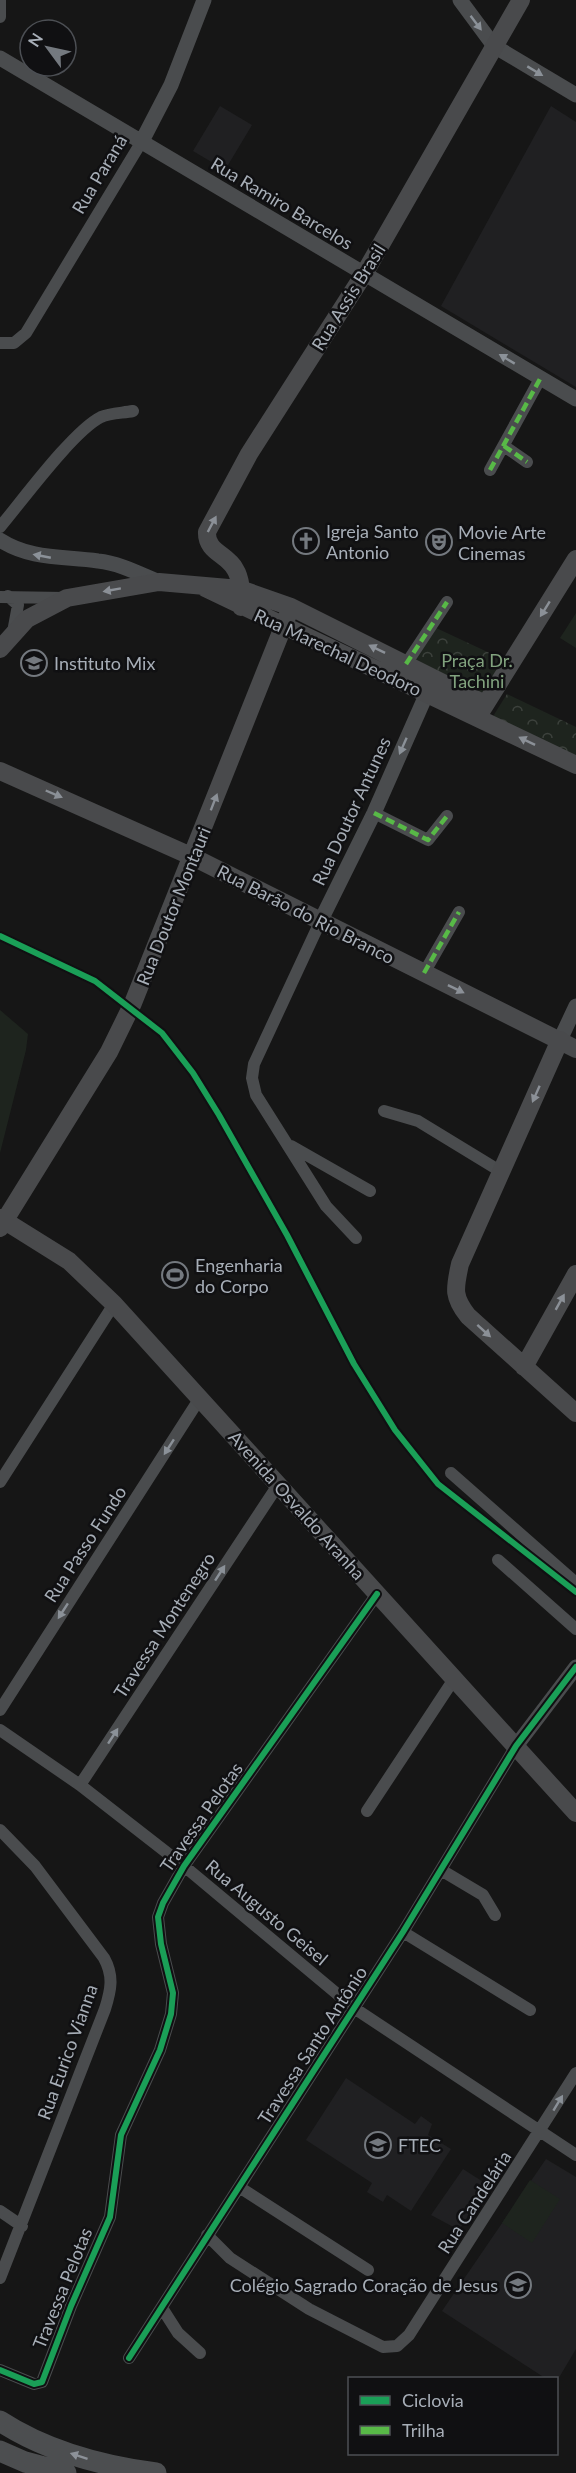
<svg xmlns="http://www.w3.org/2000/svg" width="576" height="2473" font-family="Lato,sans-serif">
<defs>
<pattern id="forest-crowns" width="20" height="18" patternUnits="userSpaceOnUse" patternTransform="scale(1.5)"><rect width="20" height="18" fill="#1e241e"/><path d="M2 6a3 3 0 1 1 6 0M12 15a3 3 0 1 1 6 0" fill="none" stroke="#3c413c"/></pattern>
</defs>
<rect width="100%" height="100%" fill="#161616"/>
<path fill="#202022" d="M 220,106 L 252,125 L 225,170 L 193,151 Z
M 551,106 L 576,122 L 576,387 L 441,306 Z
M 346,2078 L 415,2124 L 421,2116 L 432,2124 L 428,2135 L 451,2149 L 411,2211 L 387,2195 L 383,2202 L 367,2192 L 372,2183 L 306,2140 Z
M 546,2159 L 576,2177 L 576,2349 L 557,2381 L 556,2378 L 545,2378 L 442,2311 Z
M 463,2169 L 488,2185 L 459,2230 L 431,2215 Z"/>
<path fill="url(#forest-crowns)" d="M 434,627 L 509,662 L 486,698 L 413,661 Z
M 507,694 L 576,727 L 576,759 L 492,718 Z"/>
<path fill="#1e241e" d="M 576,613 L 576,648 L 560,638 Z
M 0,1010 L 28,1034 L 26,1050 L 0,1153 Z
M 530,2180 L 560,2199 L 532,2243 L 502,2223 Z"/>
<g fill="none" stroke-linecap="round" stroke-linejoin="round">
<path stroke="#4a4c4e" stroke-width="12" d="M 0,17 L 0,0
M 0,343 L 14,343 L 26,333 L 142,141
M 504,446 L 527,462
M 490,470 L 540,379
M 0,527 C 22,501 73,431 101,417 C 110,413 123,413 133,411
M 8,596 L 18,605 L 13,632
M 0,597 L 65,598
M 406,664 L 447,602
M 374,813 L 428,840 L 447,816
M 321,920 L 254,1064 L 252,1078 L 256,1095 L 326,1206 L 356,1238
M 424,973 L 459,912
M 384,1111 L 418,1121 L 500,1171
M 291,1146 L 370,1191
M 451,1473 L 576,1583
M 0,1482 L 114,1304
M 498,1560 L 576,1629
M 0,1710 L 200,1398
M 0,1730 L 80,1785 L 184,1866 L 354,2008 L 576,2155
M 80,1785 L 278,1485
M 367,1811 L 454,1679
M 0,1830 L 35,1866 L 104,1958 C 114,1976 111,1990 105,2009 L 0,2278
M 441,1870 L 483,1895 L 495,1915
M 403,1932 L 530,2010
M 239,2187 L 368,2270
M 0,2211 L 22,2226
M 207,2235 L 230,2258 L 309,2309 L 383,2347 L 397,2346 L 409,2335 L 576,2073
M 162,2308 L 178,2333 L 200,2353
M 129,2358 L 403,1932 L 516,1746
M 0,2370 L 34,2384 L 42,2382 L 71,2306 L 110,2217 L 121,2135 L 160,2050 L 171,2014 L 173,1993 L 161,1944 L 158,1917 L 163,1903 L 184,1866 L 377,1594"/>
<path stroke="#4a4c4e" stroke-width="15" d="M 460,0 L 494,46 L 576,95
M 0,58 L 576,399
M 142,141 L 171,85 L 204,0
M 0,540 C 31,560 64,556 98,561 C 119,563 140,574 159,582
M 321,920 L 374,813 L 427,693
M 560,1040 L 576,1006
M 516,1746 L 576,1667"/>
<path stroke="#494a4c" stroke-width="18" d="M 205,588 L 576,765
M 241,607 C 241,595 242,580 235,569 C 227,554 206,552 207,532 L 249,454 L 364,274 L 521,0
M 0,649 L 27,619 L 67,598 L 159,582 L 240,589 L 291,607 L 485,704
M 480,713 L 576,559
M 0,771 L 193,857 L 576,1049
M 560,1040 L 460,1264 C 455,1288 452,1296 468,1316 L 576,1413
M 0,1218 L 69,1261 L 114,1304 L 576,1813
M 0,1228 L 109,1052 L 133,1003 L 291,607
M 524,1367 L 576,1274"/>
<path stroke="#4c4e50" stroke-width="21" d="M 0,2421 C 46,2451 103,2466 156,2473
M 0,2451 L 25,2462 L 66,2473"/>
<path stroke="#58b947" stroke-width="4.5" stroke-dasharray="9 4.5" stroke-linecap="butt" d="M 504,446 L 527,462
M 490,470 L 540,379
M 406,664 L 447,602
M 374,813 L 428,840 L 447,816
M 424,973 L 459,912"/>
<defs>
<path id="cycleway" d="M 0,936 L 95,981 L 162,1033 L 193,1073 L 219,1115 L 287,1235 L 354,1364 L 395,1430 L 438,1484 L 576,1592
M 129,2358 L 403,1932 L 516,1746 L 576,1667
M 0,2370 L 34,2384 L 42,2382 L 71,2306 L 110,2217 L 121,2135 L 160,2050 L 171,2014 L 173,1993 L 161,1944 L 158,1917 L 163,1903 L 184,1866 L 377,1594"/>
</defs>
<use href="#cycleway" stroke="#101012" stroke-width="10"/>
<use href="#cycleway" stroke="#1a9f57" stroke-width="6"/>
</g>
<defs><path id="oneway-solid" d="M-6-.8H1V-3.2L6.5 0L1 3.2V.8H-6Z" transform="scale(1.5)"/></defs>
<g fill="#8b9198">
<use href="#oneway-solid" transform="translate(476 23) rotate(53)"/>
<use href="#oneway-solid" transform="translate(535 71) rotate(31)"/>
<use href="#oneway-solid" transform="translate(507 359) rotate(-149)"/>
<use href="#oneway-solid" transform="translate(42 556) rotate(-169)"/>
<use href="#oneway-solid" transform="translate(403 746) rotate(114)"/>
<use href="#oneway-solid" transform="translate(169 1447) rotate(123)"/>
<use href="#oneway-solid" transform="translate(220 1573) rotate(-57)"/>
<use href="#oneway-solid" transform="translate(63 1611) rotate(123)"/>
<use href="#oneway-solid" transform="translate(113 1736) rotate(-57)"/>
<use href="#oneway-solid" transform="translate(558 2103) rotate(-59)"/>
</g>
<g fill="#8b9097">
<use href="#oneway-solid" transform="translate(212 524) rotate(-62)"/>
<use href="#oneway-solid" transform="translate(112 590) rotate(170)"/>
<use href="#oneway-solid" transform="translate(545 609) rotate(122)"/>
<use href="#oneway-solid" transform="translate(377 649) rotate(-154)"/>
<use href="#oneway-solid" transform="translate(527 741) rotate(-154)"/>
<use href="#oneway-solid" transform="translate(54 794) rotate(23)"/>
<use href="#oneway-solid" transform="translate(214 802) rotate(-69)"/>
<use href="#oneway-solid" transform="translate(456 989) rotate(26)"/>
<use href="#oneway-solid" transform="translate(536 1094) rotate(114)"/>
<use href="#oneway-solid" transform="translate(560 1302) rotate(-61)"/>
<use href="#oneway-solid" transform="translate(484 1331) rotate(42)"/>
</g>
<use fill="#8c9198" href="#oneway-solid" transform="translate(79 2456) rotate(-162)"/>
<defs>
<symbol id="church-ring" viewBox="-11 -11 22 22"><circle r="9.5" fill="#101012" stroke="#74797f" stroke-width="1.5"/><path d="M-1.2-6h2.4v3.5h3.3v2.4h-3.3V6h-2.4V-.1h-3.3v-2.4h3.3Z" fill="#74797f"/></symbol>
<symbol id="theatre-ring" viewBox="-11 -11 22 22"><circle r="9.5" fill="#101012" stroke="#74797f" stroke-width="1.5"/><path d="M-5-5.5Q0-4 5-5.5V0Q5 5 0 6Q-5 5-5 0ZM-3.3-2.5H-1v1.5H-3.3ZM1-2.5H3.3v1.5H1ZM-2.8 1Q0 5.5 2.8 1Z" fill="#74797f"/></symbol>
<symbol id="university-ring" viewBox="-11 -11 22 22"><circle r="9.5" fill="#101012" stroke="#74797f" stroke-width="1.5"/><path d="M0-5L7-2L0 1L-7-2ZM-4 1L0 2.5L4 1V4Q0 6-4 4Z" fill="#74797f"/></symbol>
<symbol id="stadium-ring" viewBox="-11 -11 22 22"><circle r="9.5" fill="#101012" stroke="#74797f" stroke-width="1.5"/><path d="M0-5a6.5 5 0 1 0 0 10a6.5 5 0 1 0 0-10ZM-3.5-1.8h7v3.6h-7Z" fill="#74797f"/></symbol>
<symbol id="school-ring" viewBox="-11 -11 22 22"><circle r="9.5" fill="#101012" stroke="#74797f" stroke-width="1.5"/><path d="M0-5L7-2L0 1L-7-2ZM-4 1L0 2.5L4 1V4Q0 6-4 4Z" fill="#74797f"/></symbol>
</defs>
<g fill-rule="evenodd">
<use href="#church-ring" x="291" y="526" width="30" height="30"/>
<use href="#theatre-ring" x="424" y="527" width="30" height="30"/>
<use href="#university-ring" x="19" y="648" width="30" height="30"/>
<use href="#stadium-ring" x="160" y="1260" width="30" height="30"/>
<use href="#university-ring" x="363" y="2130" width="30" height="30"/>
<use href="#school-ring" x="503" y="2270" width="30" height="30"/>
</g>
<g text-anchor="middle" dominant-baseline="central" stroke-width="5" stroke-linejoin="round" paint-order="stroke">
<g font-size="18" fill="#a7aeb7" stroke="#101012">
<text transform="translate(99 174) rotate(-59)">Rua Paraná</text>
<text transform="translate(282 203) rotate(31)">Rua Ramiro Barcelos</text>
<text transform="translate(348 297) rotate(-58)">Rua Assis Brasil</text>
<text transform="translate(338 652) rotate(25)">Rua Marechal Deodoro</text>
<text transform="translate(351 811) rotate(-65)">Rua Doutor Antunes</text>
<text transform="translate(173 906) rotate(-68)">Rua Doutor Montauri</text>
<text transform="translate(306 914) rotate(27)">Rua Barão do Rio Branco</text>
<text transform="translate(297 1505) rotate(48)">Avenida Osvaldo Aranha</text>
<text transform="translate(85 1544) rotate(-57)">Rua Passo Fundo</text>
<text transform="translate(164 1625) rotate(-57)">Travessa Montenegro</text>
<text transform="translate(201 1817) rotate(-55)">Travessa Pelotas</text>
<text transform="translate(267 1912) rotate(40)">Rua Augusto Geisel</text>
<text transform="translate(312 2045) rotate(-57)">Travessa Santo Antônio</text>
<text transform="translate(67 2052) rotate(-70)">Rua Eurico Vianna</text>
<text transform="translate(474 2202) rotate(-57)">Rua Candelária</text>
<text transform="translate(62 2288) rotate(-68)">Travessa Pelotas</text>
</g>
<g font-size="18" fill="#a7aeb7" stroke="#101012" text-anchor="start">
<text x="326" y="531">Igreja Santo<tspan x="326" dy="21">Antonio</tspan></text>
<text x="458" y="532">Movie Arte<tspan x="458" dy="21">Cinemas</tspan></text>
<text x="54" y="663">Instituto Mix</text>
<text x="195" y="1265">Engenharia<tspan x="195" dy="21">do Corpo</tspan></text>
<text x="398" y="2145">FTEC</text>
<text x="498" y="2285" text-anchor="end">Colégio Sagrado Coração de Jesus</text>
</g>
<g font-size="18" fill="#81a27e" stroke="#101012">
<text x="477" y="660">Praça Dr.<tspan x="477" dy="21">Tachini</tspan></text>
</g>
</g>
<rect x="348" y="2377" width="210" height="78" fill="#101012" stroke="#4c4f54" stroke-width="1.5"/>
<rect x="360" y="2396" width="30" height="9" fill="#1a9f57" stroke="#4c4f54" stroke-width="1.5"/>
<text x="402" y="2407" font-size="18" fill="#a7aeb7">Ciclovia</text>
<rect x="360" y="2426" width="30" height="9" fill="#58b947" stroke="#4c4f54" stroke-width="1.5"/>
<text x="402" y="2437" font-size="18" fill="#a7aeb7">Trilha</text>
<g transform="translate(48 48) rotate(303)"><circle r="28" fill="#101012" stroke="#4c4f54" stroke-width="1.5"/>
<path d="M0-4.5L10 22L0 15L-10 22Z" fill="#74797f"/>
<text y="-9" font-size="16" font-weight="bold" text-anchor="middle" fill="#a7aeb7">N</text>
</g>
</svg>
